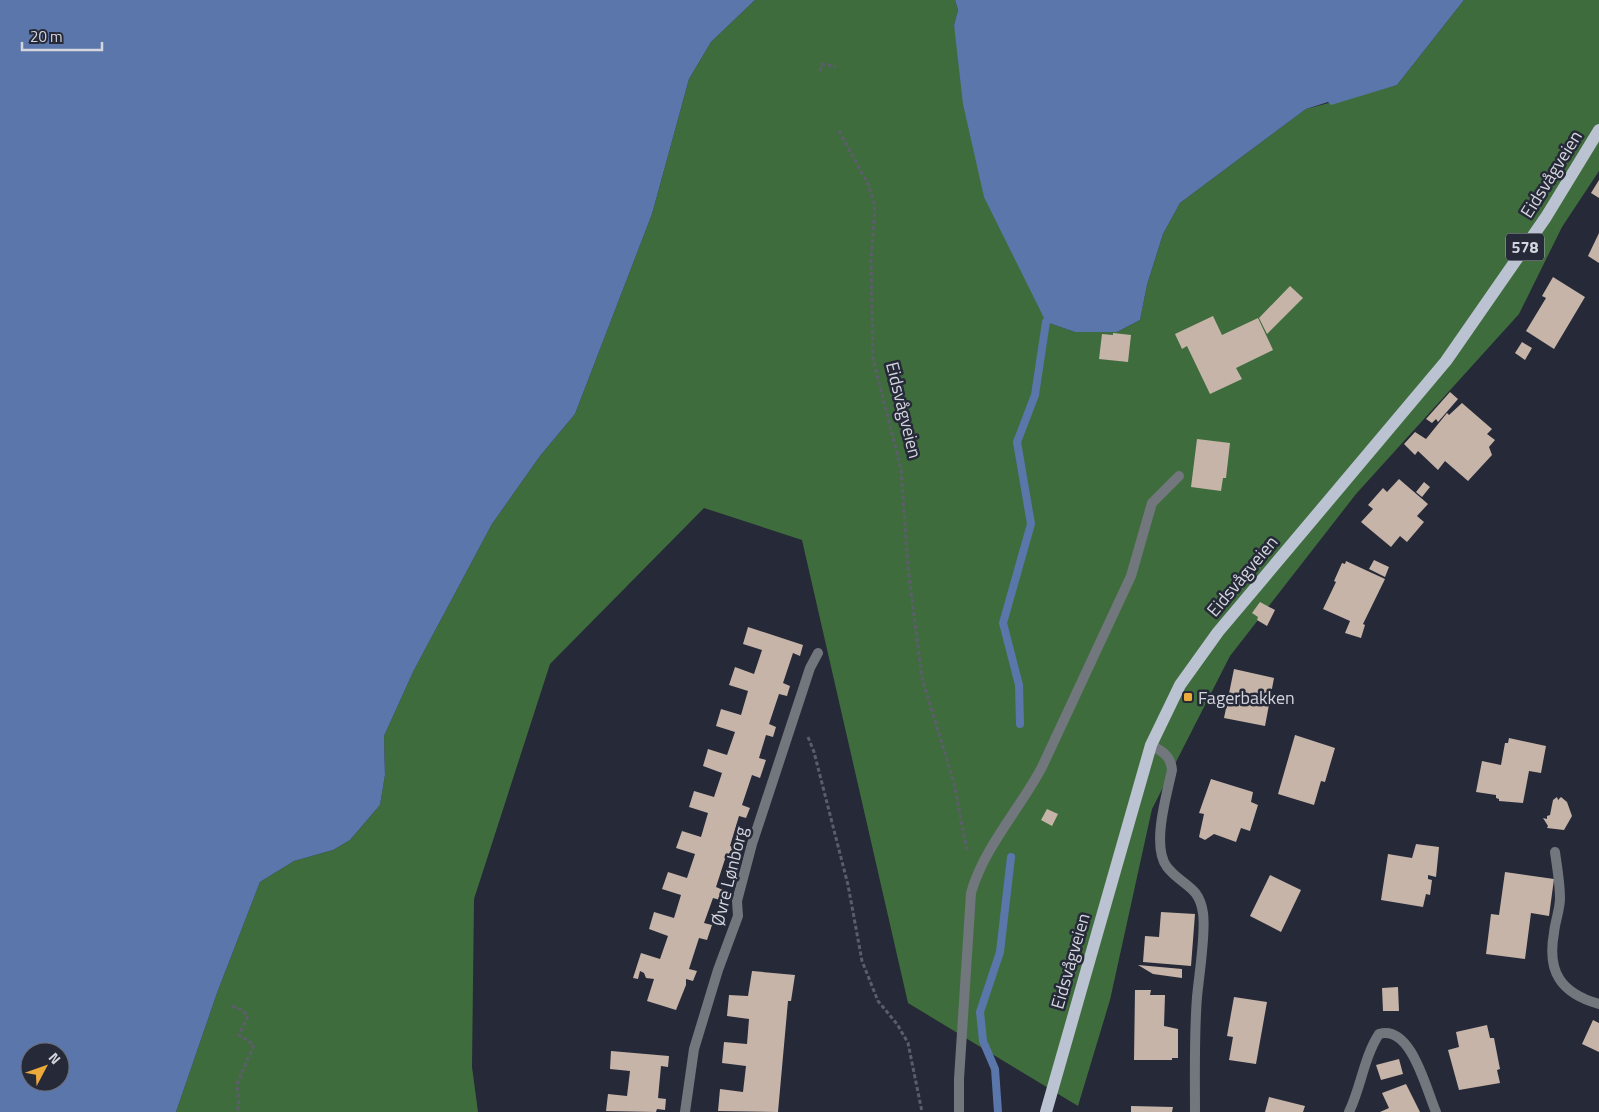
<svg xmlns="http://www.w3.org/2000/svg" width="1599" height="1112" font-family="'Titillium Web',sans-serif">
<rect width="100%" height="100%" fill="#262937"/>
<path fill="#3f6c3d" d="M 755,0 L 955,0 L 958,10 L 954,25 L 1046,322 L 1075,332 L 1117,332 L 1140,320 L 1147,285 L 1163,234 L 1180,203 L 1306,109 L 1397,85 L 1464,0 L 1599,0 L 1599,171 L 1562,227 L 1519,314 L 1356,494 L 1230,656 L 1152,809 L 1110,1000 L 1078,1106 L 908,1003 L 802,540 L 704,508 L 550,664 L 474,899 L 472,1067 L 478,1112 L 176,1112 L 217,993 L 260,882 L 294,861 L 333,850 L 350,840 L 380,805 L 385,775 L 384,736 L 414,670 L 492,524 L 540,456 L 575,414 L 652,214 L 689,79 L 711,42 Z"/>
<path fill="#5b76aa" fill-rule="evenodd" d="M 0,0 L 755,0 L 711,42 L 689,79 L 652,214 L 575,414 L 540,456 L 492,524 L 414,670 L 384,736 L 385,775 L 380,805 L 350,840 L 333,850 L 294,861 L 260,882 L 217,993 L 176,1112 L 0,1112 ZM 30,1052 L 60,1052 L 60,1082 L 30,1082 Z
M 955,0 L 1464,0 L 1397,85 L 1331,105 L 1328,102 L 1306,109 L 1180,203 L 1163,234 L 1147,285 L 1140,320 L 1117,332 L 1075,332 L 1046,322 L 984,197 L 963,104 L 954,25 L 958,10 Z"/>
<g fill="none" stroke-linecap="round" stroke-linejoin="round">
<path stroke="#5b76aa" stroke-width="8" d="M 1020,724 L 1019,685 L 1003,623 L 1031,524 L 1017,442 L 1035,395 L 1046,322
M 998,1112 L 995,1069 L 983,1041 L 980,1012 L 1000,952 L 1011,857"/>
</g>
<path fill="#c6b4a9" d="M 1599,180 L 1599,198 L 1591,193 Z
M 1599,233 L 1599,263 L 1588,256 Z
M 1553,277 L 1585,297 L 1554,349 L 1526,331 L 1546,298 L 1542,296 Z
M 1290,286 L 1303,298 L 1267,334 L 1259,318 Z
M 1213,316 L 1222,335 L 1258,318 L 1273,350 L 1236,368 L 1242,379 L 1210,394 L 1187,346 L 1182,349 L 1175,334 Z
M 1113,333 L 1131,335 L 1128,362 L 1099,359 L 1102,334 L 1113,335 Z
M 1522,342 L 1532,348 L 1525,360 L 1515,353 Z
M 1450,392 L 1458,399 L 1438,422 L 1436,419 L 1432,423 L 1426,419 Z
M 1462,403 L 1492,429 L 1487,434 L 1495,440 L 1489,447 L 1492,455 L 1468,481 L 1445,461 L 1438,470 L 1418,451 L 1415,455 L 1404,444 L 1415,432 L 1426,439 L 1447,413 L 1449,415 Z
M 1197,439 L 1230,443 L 1226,478 L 1223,478 L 1221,491 L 1191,487 Z
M 1399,479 L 1428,504 L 1417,516 L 1424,522 L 1407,542 L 1400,536 L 1391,547 L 1361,522 L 1373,509 L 1368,505 L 1383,488 L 1387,492 Z
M 1424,482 L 1430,487 L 1422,497 L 1416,492 Z
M 1374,560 L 1389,567 L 1385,577 L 1369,569 Z
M 1346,561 L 1385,579 L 1363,624 L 1365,625 L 1361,638 L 1345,633 L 1350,621 L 1323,609 L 1336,582 L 1334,581 L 1342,563 L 1345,564 Z
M 1260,602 L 1275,610 L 1267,626 L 1257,620 L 1258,617 L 1252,613 Z
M 748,627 L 803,645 L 800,656 L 793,653 L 783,683 L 790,686 L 787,696 L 779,694 L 769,724 L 776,727 L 773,737 L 766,735 L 759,758 L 766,760 L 760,778 L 752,775 L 742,805 L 750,808 L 746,818 L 739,816 L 730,846 L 737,849 L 733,859 L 726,856 L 716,887 L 723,890 L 720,900 L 713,898 L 704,923 L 712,925 L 707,940 L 699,938 L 689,969 L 697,971 L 693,981 L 686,979 L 686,985 L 676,1010 L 647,1001 L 654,979 L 646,978 L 644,973 L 640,971 L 638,979 L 633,978 L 641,953 L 660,959 L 668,936 L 649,929 L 654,912 L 674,918 L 681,895 L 662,889 L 668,872 L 687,878 L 695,854 L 676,848 L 682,831 L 701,837 L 708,813 L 689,807 L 694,791 L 714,797 L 722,773 L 703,766 L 708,749 L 727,755 L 735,732 L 716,726 L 721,709 L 741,715 L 748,691 L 729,685 L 735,667 L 754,674 L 762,650 L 743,644 Z
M 1234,669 L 1274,678 L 1265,726 L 1224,718 Z
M 1295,735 L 1335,748 L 1325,782 L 1321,781 L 1314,805 L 1278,794 Z
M 1509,738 L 1546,746 L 1541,773 L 1529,771 L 1523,803 L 1499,801 L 1499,799 L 1496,798 L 1496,795 L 1476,792 L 1482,761 L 1501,765 L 1505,743 L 1508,743 Z
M 1211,779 L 1253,792 L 1251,802 L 1258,805 L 1250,831 L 1241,828 L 1236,842 L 1214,834 L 1205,840 L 1199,837 L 1204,814 L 1199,813 Z
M 1557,797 L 1558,800 L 1561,797 L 1567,802 L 1572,816 L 1564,830 L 1547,828 L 1548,826 L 1543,818 L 1547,819 L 1547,816 L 1550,815 L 1553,800 Z
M 1047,809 L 1058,814 L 1052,826 L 1041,820 Z
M 1416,844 L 1439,847 L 1436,877 L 1428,875 L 1428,879 L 1432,880 L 1430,895 L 1426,894 L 1423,907 L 1381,900 L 1388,854 L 1412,858 Z
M 1505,872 L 1554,879 L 1549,916 L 1531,913 L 1525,959 L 1486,954 L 1491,914 L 1499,915 Z
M 1270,875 L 1301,890 L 1281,932 L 1250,916 Z
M 1161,912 L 1195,914 L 1191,966 L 1143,962 L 1145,936 L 1159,937 Z
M 1138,965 L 1182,969 L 1182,978 L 1153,974 Z
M 752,971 L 795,975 L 791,1001 L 788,1001 L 778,1112 L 718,1111 L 720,1089 L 743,1092 L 746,1066 L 722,1063 L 724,1042 L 747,1044 L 749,1019 L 727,1016 L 729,995 L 748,996 Z
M 1398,987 L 1399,1011 L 1383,1011 L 1382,988 Z
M 1135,990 L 1151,990 L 1150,995 L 1165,995 L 1164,1026 L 1178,1029 L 1178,1058 L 1172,1058 L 1172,1060 L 1134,1060 Z
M 1234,997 L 1267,1002 L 1256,1064 L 1229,1060 L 1233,1037 L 1227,1036 Z
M 1593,1020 L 1599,1023 L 1599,1052 L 1582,1044 Z
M 1487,1025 L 1490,1038 L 1494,1038 L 1500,1069 L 1497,1070 L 1500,1083 L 1459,1090 L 1448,1050 L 1459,1047 L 1456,1032 Z
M 611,1051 L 669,1056 L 668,1067 L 661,1066 L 658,1098 L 666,1099 L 665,1110 L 657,1109 L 656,1112 L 606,1111 L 608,1094 L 627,1096 L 630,1071 L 610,1069 Z
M 1399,1059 L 1403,1074 L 1381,1080 L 1376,1065 Z
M 1406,1084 L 1420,1112 L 1380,1112 L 1389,1108 L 1382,1093 Z
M 1269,1097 L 1305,1106 L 1303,1112 L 1265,1112 Z
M 1131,1106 L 1173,1107 L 1172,1112 L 1131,1112 Z"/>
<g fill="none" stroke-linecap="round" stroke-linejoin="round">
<path stroke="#5b5e6a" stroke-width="3" stroke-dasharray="4 2.5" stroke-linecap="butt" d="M 820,71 L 822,64 L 836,67
M 839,131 L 868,184 L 875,206 L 871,259 L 873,359 L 901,469 L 908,568 L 922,678 L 954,783 L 967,851
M 808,737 L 814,752 L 848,885 L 862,961 L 878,1001 L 897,1024 L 908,1043 L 922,1112
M 232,1006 L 242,1010 L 248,1016 L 239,1035 L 254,1045 L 237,1084 L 239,1105 L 237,1112"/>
<path stroke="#72767d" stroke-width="10" d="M 1555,852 C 1557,867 1560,883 1560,898 C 1560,910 1555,921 1554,933 C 1547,971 1560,993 1599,1004
M 959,1112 L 959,1079 L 971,893 C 984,847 1020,809 1042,767 L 1131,576 L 1152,503 L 1179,476"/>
<path stroke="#72767d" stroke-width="10" d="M 1151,745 C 1162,751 1171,756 1172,770 C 1167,794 1151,846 1167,867 C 1182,886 1199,885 1203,913 C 1206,933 1199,975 1197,997 C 1194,1035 1195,1074 1195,1112
M 685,1112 L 694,1049 L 718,970 L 738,916 L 737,901 L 752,844 L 810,668 L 818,653
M 1349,1112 C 1361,1087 1364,1057 1379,1034 C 1411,1024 1426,1089 1436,1112"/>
<path stroke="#bbc2d1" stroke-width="12" d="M 1046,1112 L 1151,745 L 1180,685 L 1218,632 L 1446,361 L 1546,217 L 1599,130"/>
</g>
<rect fill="#ebaa39" stroke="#262937" stroke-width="2" x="1183" y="692" width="10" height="10" rx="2.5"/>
<g text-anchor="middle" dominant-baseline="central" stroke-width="5" stroke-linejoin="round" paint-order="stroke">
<rect fill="#262937" stroke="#a0a2ad" stroke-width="1" x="1506" y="233.5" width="38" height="27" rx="4"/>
<g font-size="16" font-weight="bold" fill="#d4d6df">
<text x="1525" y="247">578</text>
</g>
<g font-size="18" fill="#d4d6df" stroke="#262937">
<text transform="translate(1551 174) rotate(-58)">Eidsvågveien</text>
<text transform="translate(904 410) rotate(76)">Eidsvågveien</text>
<text transform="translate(1242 576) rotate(-50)">Eidsvågveien</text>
<text transform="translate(729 876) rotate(-76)">Øvre Lønborg</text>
<text transform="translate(1070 961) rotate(-74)">Eidsvågveien</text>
</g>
<g font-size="18" fill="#d4d6df" stroke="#262937" text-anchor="start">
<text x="1198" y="697">Fagerbakken</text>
</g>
</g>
<g transform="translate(45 1067) rotate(49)"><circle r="24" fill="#262937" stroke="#6c6e7a"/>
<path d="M0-4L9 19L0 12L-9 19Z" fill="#ebaa39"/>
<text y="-8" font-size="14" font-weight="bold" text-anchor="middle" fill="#d4d6df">N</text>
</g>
<path d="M22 42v8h80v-8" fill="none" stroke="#d4d6df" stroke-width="2.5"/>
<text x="30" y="42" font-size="15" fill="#d4d6df" stroke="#262937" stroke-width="4" paint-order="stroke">20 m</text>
</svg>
